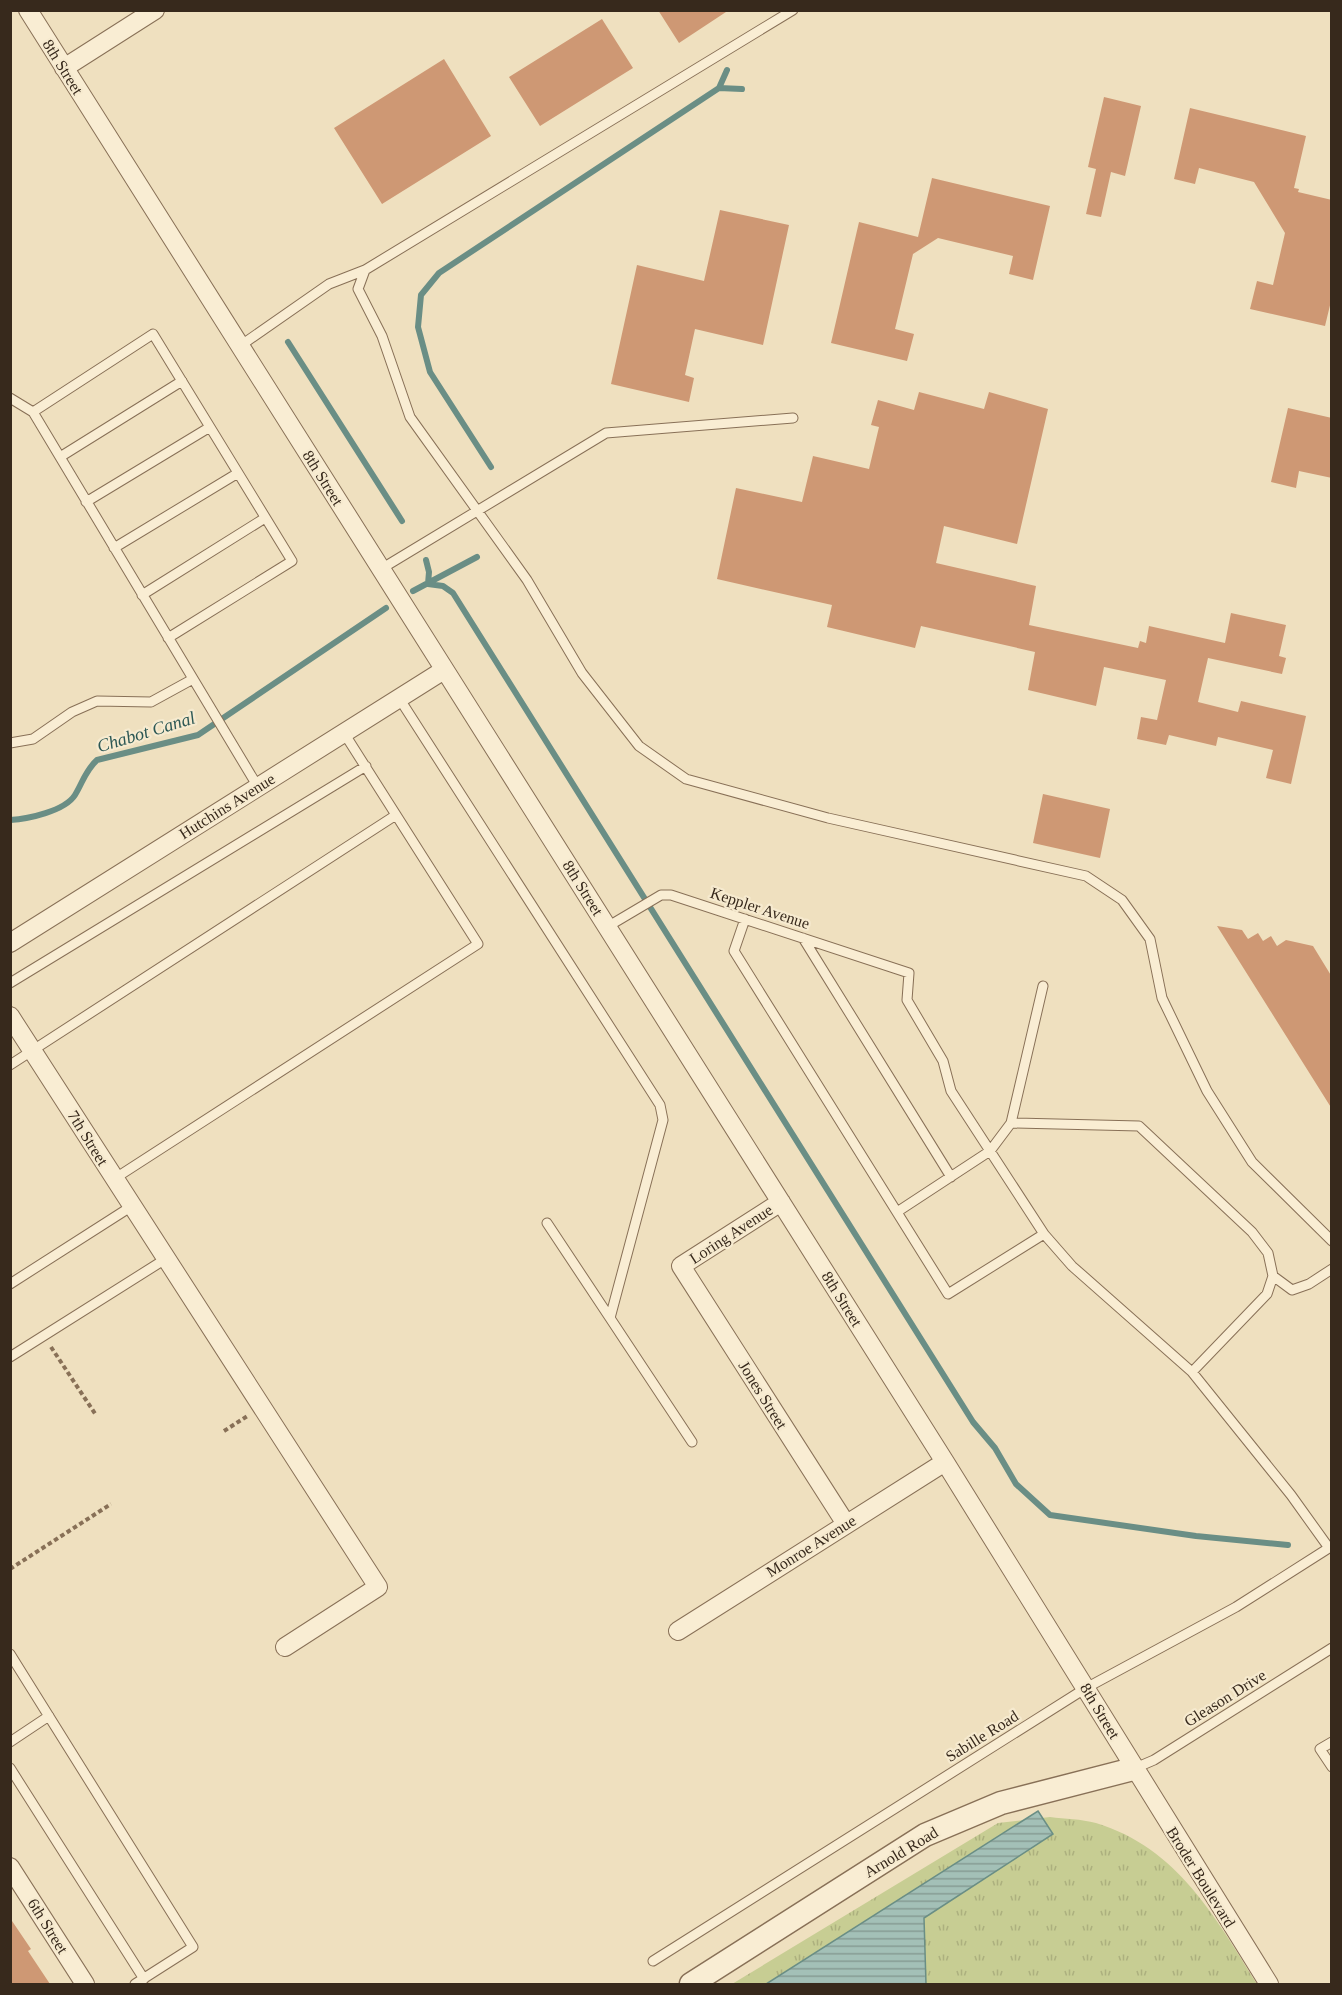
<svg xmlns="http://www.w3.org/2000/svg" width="1342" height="1995" font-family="'Times New Roman',serif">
<defs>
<pattern id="grass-tufts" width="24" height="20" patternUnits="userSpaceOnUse" patternTransform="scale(1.5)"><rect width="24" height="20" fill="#c7cd93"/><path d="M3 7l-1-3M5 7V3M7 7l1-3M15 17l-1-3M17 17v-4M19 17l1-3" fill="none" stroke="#acb07e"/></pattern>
<pattern id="water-rules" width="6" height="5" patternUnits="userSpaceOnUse" patternTransform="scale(1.5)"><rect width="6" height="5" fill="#a3c0b7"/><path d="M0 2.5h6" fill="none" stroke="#869c94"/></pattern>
</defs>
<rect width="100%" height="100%" fill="#efe0bf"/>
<path fill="url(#grass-tufts)" d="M 1050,1817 C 1065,1819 1081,1819 1096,1823 C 1178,1848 1215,1917 1257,1984 L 732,1984 L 998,1823 Z"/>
<path fill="url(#water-rules)" stroke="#6a8e85" stroke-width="1.5" d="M 1038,1811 L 1053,1834 L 924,1918 L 926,1984 L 766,1984 Z"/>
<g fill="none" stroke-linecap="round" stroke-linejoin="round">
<path stroke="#6a8e85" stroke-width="6" d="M 719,88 L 727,70
M 288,342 L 402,521
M 491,467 L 430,372 L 418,327 L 421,295 L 439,273 L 719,88 L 742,89
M 426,560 L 429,572 L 428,584
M 428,584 L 443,586 L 453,593 L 973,1422 L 995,1448 L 1016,1484 L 1050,1515 L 1196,1536 L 1288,1545
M 413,591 L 477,557
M 10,820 C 28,819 65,811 75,795 C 83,782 85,771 97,760 L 198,735 L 386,608"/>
</g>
<path fill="#ce9874" d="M 658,10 L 729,10 L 679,43 Z
M 602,19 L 633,68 L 540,126 L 509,77 Z
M 444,59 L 491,136 L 382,204 L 334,128 Z
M 1104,97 L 1141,106 L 1125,176 L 1111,172 L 1101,217 L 1086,214 L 1096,169 L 1088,167 Z
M 1190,108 L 1306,136 L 1294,188 L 1299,189 L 1298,192 L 1332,200 L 1332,297 L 1325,326 L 1250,309 L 1257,281 L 1273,285 L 1285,233 L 1254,182 L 1199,168 L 1195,184 L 1174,179 Z
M 932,178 L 1050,206 L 1033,280 L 1009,274 L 1013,256 L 938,238 L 913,254 L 895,329 L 914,334 L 907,361 L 831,343 L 859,222 L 918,237 Z
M 720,210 L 789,225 L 763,345 L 695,329 L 685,375 L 694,378 L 689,402 L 611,384 L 637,265 L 704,281 Z
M 919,392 L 984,409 L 989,392 L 1048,409 L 1017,544 L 944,526 L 936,563 L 1036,586 L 1029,625 L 1138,648 L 1140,641 L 1146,643 L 1149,626 L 1225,643 L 1231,613 L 1286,625 L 1279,656 L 1286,658 L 1282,674 L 1208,658 L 1198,702 L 1238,712 L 1241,701 L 1306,716 L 1291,784 L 1266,778 L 1273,750 L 1218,737 L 1216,746 L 1169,735 L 1166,745 L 1137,739 L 1141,717 L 1157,720 L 1166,680 L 1104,667 L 1096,706 L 1028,690 L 1035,652 L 921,626 L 915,648 L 827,627 L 832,605 L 717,579 L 736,488 L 802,502 L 813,456 L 869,469 L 879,427 L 871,425 L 878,400 L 914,410 Z
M 1288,408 L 1332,418 L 1332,478 L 1299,471 L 1296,488 L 1271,482 Z
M 1043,794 L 1110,809 L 1100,858 L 1033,843 Z
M 1217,926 L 1242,930 L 1248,939 L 1258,933 L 1263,941 L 1271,936 L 1277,946 L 1286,940 L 1313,946 L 1332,977 L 1332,1109 Z
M 10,1918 L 31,1949 L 28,1951 L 50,1984 L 10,1984 Z"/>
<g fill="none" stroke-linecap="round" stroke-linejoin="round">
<defs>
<path id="service" d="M 793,10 L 365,270 L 358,289 L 382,336 L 410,417 L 527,580 L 582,673 L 639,746 L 686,779 L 828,818 L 1086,876 L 1122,900 L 1150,939 L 1162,998 L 1207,1091 L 1252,1162 L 1332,1241
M 240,346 L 329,284 L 365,270
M 10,398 L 33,412
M 60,457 L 182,381
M 86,502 L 210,427
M 114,548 L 238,473
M 381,569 L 606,433 L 793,418
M 142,595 L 265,518
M 168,638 L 292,561 L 153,334 L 33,412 L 258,787
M 399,698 L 660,1105 L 663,1120 L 610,1318 L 692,1442
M 10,743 L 33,739 L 72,712 L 97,701 L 151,702 L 193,679
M 745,919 L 734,951 L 948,1294 L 1044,1234
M 607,927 L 661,895 L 671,895 L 909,973 L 907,1000 L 943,1061 L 951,1091 L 1044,1234 L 1072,1266 L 1192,1372 L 1291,1495 L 1329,1548
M 803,938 L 951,1177
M 10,983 L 366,766
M 10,1065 L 396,815
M 1011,1123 L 1139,1126 L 1252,1232 L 1268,1253 L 1273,1276 L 1267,1294 L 1192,1372
M 114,1179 L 478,944 L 344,733
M 897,1212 L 990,1151 L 1011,1123 L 1043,986
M 547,1223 L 610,1318
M 1273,1276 L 1292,1290 L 1309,1284 L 1332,1269
M 10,1284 L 132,1206
M 10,1357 L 167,1258
M 10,1654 L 193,1947 L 135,1984
M 10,1742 L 49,1716
M 1332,1742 L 1320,1749 L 1332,1767
M 10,1768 L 144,1979
M 1133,1769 L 1154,1760 L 1332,1648
M 653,1961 L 1086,1688 L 1236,1607 L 1332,1546"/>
<path id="minor" d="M 28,10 L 945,1462 L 1269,1984
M 64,68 L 155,10
M 10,943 L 444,670
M 10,1016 L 378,1587 L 285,1647
M 781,1202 L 681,1266 L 846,1524
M 678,1631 L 945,1462
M 10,1867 L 85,1984"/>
<path id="tertiary" d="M 691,1984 L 925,1835 L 1001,1803 L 1133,1769"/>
</defs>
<use href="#service" stroke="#887057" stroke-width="11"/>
<use href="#minor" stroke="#887057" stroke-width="20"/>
<use href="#tertiary" stroke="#887057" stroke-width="25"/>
<path stroke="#887057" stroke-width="4" stroke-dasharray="4.5 3" stroke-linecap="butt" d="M 51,1347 L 96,1415
M 224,1431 L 249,1415
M 10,1569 L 111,1504"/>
<use href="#service" stroke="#f9edd3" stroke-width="9"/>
<use href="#minor" stroke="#f9edd3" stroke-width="18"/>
<use href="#tertiary" stroke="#f9edd3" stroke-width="22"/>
</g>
<g text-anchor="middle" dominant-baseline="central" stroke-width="4.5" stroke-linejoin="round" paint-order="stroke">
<g font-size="16" fill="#37291c" stroke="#f6eacf">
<text transform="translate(63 67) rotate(58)">8th Street</text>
<text transform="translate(323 478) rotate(58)">8th Street</text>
<text transform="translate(227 806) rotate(-32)">Hutchins Avenue</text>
<text transform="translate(583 888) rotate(58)">8th Street</text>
<text transform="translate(760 908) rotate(18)">Keppler Avenue</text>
<text transform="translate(88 1138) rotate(58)">7th Street</text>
<text transform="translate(731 1234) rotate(-33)">Loring Avenue</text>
<text transform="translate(842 1299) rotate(58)">8th Street</text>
<text transform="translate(763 1395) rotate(58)">Jones Street</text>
<text transform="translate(811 1546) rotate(-32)">Monroe Avenue</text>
<text transform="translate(1225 1698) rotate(-32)">Gleason Drive</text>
<text transform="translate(1100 1711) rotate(59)">8th Street</text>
<text transform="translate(982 1736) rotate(-32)">Sabille Road</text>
<text transform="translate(901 1852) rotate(-31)">Arnold Road</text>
<text transform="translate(1201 1877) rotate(58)">Broder Boulevard</text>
<text transform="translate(48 1926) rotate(58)">6th Street</text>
</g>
<g font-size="18" font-style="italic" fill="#2b5754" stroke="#f6eacf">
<text transform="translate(146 732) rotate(-17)">Chabot Canal</text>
</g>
</g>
<rect width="1342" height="1995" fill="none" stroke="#37291c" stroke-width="24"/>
</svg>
